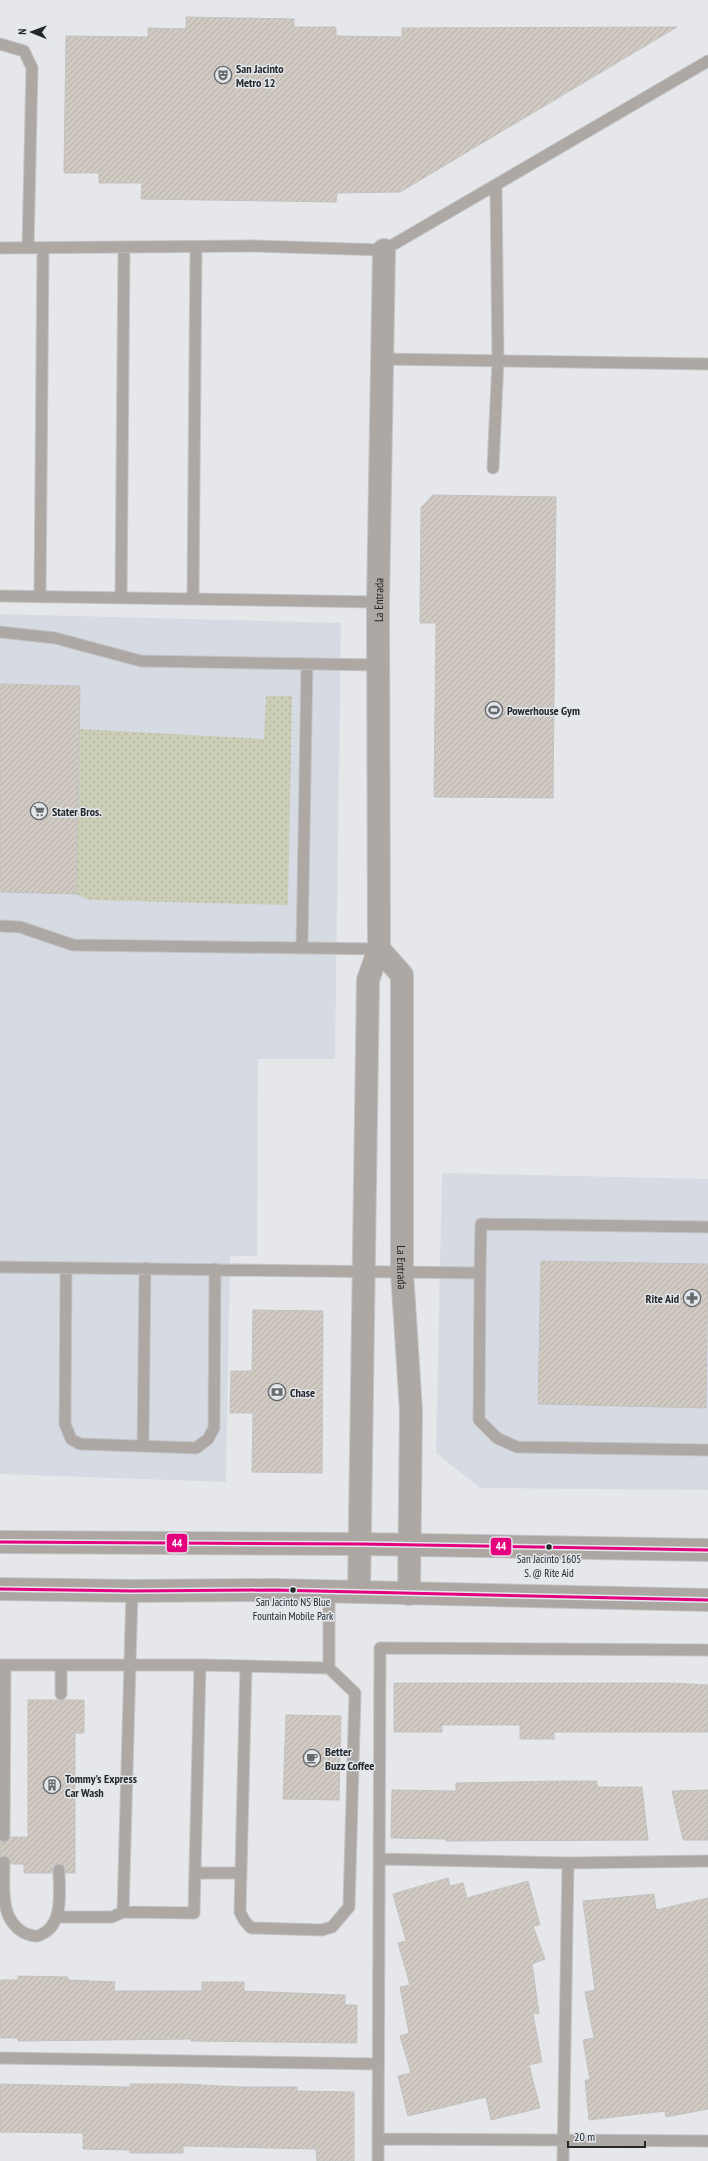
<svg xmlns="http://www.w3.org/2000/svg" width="708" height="2161" font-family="'PT Sans Narrow',sans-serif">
<defs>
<pattern id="grass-dots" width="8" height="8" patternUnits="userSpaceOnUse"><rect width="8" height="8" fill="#cbcdb6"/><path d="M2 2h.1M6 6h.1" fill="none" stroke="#aeb09c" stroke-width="1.8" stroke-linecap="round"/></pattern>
<pattern id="building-hatch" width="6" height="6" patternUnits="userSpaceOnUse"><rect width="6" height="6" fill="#d1cac2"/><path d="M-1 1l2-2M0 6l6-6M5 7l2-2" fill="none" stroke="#b3ada7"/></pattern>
</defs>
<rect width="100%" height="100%" fill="#e5e7ea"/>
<path fill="#d6dbe3" d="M 0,614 L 341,623 L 335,1059 L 258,1059 L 257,1256 L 230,1256 L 226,1482 L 0,1474 Z
M 442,1173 L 708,1179 L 708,1490 L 480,1488 L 436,1453 Z"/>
<path fill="url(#grass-dots)" d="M 266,696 L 292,696 L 288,905 L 89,900 L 76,894 L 79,729 L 264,739 Z"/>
<path fill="url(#building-hatch)" stroke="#c2c2c2" d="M 186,17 L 294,19 L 294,27 L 336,27 L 336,36 L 402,37 L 402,28 L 677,27 L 400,192 L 337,193 L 336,202 L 141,199 L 142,183 L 99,183 L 99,173 L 64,173 L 66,36 L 148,37 L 148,28 L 186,29 Z
M 433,495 L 556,497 L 553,798 L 434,797 L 436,623 L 420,623 L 421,508 Z
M 0,684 L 80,686 L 76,894 L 0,892 Z
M 541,1261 L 708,1264 L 706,1408 L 538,1404 Z
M 253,1310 L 323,1311 L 322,1473 L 252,1472 L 253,1413 L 230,1413 L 231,1371 L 252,1371 Z
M 394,1683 L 671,1683 L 708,1685 L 708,1732 L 554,1732 L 554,1739 L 520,1739 L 520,1725 L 442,1725 L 442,1732 L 394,1732 Z
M 28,1700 L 84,1700 L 84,1733 L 75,1733 L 75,1873 L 66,1873 L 65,1866 L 59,1863 L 53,1866 L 52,1873 L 24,1873 L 24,1864 L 11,1864 L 8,1856 L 0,1856 L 0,1842 L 7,1842 L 11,1837 L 28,1837 Z
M 286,1715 L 341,1716 L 339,1800 L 283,1799 Z
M 566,1781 L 597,1781 L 597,1787 L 642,1787 L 648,1840 L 446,1841 L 446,1839 L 391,1838 L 392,1790 L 456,1791 L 456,1783 Z
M 708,1790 L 708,1840 L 683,1840 L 672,1791 Z
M 448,1878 L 450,1886 L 463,1883 L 467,1898 L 528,1881 L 540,1925 L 533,1926 L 545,1959 L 532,1964 L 539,2013 L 533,2014 L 542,2062 L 529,2065 L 540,2108 L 491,2120 L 486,2097 L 408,2116 L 398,2076 L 411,2073 L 400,2036 L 409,2033 L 400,1987 L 410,1985 L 398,1943 L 406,1941 L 393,1894 Z
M 654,1894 L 656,1910 L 708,1898 L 708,2109 L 666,2117 L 665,2111 L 589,2120 L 585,2080 L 590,2080 L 583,2040 L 594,2038 L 585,1992 L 595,1990 L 583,1901 Z
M 18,1976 L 68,1977 L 68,1980 L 115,1982 L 114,1991 L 202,1991 L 202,1982 L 244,1982 L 244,1991 L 345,1995 L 345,2005 L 357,2005 L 357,2043 L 191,2041 L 191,2039 L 18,2041 L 18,2038 L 0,2038 L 0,1980 L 18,1980 Z
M 0,2084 L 130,2087 L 130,2084 L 183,2084 L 241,2087 L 297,2087 L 297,2091 L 354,2092 L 354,2161 L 317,2161 L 316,2149 L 183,2146 L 183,2153 L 130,2153 L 130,2150 L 83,2149 L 83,2133 L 0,2132 Z"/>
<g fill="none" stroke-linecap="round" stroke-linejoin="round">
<defs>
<path id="service" d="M 0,44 L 24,51 L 32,68 L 28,248
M 0,248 L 252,246 L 384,250 L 708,61
M 382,359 L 708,364
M 493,468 L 498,360 L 496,185
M 0,596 L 378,602
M 40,597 L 43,249
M 121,598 L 124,248
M 193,599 L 196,247
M 0,632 L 55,638 L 141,661 L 378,665
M 0,926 L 20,927 L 73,945 L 379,949
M 302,948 L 307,664
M 0,1267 L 480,1273 L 481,1224 L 708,1227
M 66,1268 L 65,1424 L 71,1439 L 80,1444 L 196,1448 L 208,1439 L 214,1428 L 215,1269
M 480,1273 L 479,1420 L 497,1438 L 517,1447 L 708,1450
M 143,1446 L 145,1268
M 329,1592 L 329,1668
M 0,1665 L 5,1665 C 70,1665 135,1665 200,1665 L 194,1913 L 123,1912 L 132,1591
M 200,1665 L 246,1666
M 246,1666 L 329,1668 L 355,1693 L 349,1907 L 332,1927 L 322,1930 L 251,1928 L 244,1920 L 240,1912 Z
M 61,1694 L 61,1665
M 4,1836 L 5,1665
M 380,1859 L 568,1863
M 4,1862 C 4,1879 2,1902 9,1917 C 13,1925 21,1933 30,1935 C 36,1937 39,1936 44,1933 C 64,1922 59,1889 59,1870
M 195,1873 L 240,1873
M 57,1917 L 112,1917 L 123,1912
M 0,2058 L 378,2064
M 378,2139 L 708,2141
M 378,2161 L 380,1648 L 708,1650
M 563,2161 L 568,1863 L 708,1861"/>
<g id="minor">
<path id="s1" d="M 379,949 L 402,975 L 402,1272 L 411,1411 L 409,1594"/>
<path id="s2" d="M 359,1592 L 368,980 L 379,949 L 378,602 L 384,250"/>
</g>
<path id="secondary" d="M 0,1542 L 360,1544 L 708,1550
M 0,1589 L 132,1591 L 273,1590 L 708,1600"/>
</defs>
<use href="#service" stroke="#c3c4c6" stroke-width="13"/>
<use href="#minor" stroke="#c3c4c6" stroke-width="24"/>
<use href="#secondary" stroke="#c3c4c6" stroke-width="24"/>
<use href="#service" stroke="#ada8a3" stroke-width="11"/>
<use href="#minor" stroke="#ada8a3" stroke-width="22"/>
<use href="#secondary" stroke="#aca7a2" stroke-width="22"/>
<defs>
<path id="bus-1" d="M 0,1542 L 360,1544 L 708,1550
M 0,1589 L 132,1591 L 273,1590 L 708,1600"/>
</defs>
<use href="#bus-1" stroke="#e2e7ed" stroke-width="6"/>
<use href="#bus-1" stroke="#e5007d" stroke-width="3"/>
</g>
<defs>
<symbol id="theatre-ring" viewBox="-11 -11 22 22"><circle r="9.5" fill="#e2e7ed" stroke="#686a6c" stroke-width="1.5"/><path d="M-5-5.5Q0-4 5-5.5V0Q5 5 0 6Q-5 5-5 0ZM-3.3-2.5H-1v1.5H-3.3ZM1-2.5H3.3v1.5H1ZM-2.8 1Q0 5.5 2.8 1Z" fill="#686a6c"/></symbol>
<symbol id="stadium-ring" viewBox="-11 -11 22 22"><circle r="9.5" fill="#e2e7ed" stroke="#686a6c" stroke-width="1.5"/><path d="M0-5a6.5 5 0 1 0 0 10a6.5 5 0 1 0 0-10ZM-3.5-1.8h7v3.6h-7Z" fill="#686a6c"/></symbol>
<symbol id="supermarket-ring" viewBox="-11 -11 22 22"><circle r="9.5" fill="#e2e7ed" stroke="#686a6c" stroke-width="1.5"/><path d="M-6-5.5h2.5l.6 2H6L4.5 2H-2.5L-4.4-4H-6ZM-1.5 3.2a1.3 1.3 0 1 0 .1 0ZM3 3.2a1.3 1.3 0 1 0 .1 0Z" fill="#686a6c"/></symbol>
<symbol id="pharmacy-ring" viewBox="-11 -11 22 22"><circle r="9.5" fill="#e2e7ed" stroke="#686a6c" stroke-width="1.5"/><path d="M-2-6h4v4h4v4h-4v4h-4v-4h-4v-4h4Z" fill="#686a6c"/></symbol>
<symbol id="bank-ring" viewBox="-11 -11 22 22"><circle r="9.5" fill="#e2e7ed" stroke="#686a6c" stroke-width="1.5"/><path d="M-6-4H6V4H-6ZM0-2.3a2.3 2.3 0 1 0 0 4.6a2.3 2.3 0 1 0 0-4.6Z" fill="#686a6c"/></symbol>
<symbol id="cafe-ring" viewBox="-11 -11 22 22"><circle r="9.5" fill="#e2e7ed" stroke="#686a6c" stroke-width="1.5"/><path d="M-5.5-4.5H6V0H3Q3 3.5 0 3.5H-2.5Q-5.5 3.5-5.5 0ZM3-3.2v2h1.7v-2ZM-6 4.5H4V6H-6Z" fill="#686a6c"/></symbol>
<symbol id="building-ring" viewBox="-11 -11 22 22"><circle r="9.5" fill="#e2e7ed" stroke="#686a6c" stroke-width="1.5"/><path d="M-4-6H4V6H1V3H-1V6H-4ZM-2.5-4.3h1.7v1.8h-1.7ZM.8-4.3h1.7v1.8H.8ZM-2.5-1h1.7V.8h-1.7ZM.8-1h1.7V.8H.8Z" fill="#686a6c"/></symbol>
</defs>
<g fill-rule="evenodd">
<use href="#theatre-ring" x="213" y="65" width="20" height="20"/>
<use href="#stadium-ring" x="484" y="700" width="20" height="20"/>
<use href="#supermarket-ring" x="29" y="801" width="20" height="20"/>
<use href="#pharmacy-ring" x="682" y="1288" width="20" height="20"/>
<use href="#bank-ring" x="267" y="1382" width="20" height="20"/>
<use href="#cafe-ring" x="302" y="1748" width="20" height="20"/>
<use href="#building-ring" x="42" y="1775" width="20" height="20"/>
</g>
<g fill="#242628" stroke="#e2e7ed" stroke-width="1.5">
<circle cx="549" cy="1547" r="3.5"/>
<circle cx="293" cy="1590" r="3.5"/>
</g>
<g text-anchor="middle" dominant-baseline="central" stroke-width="3" stroke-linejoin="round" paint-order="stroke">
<g font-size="11" fill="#242628" stroke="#e2e7ed">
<text x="549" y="1559">San Jacinto 1605<tspan x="549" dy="14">S. @ Rite Aid</tspan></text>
<text x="293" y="1602">San Jacinto NS Blue<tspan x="293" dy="14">Fountain Mobile Park</tspan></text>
</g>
<g font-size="12" font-weight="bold" fill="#242628" stroke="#e2e7ed" text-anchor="start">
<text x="236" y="68">San Jacinto<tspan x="236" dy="14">Metro 12</tspan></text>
<text x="507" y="710">Powerhouse Gym</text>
<text x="52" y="811">Stater Bros.</text>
<text x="679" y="1298" text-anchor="end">Rite Aid</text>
<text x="290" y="1392">Chase</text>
<text x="325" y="1751">Better<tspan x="325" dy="14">Buzz Coffee</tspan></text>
<text x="65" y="1778">Tommy's Express<tspan x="65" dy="14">Car Wash</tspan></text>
</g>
<g font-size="12" fill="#242628" stroke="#e2e7ed">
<text stroke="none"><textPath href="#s2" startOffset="994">La Entrada</textPath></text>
<text stroke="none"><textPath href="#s1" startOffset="327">La Entrada</textPath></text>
</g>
</g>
<g stroke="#e2e7ed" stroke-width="1.5">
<rect x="166" y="1533" width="22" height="20" rx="4" fill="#e5007d"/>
<rect x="490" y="1537" width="22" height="19" rx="4" fill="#e5007d"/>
</g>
<g font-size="11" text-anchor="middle" font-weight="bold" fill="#fff">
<text x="177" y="1547">44</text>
<text x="501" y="1550">44</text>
</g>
<g transform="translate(32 32) rotate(271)" stroke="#e2e7ed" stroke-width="3" paint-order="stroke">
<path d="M0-3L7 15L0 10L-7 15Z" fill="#242628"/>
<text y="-6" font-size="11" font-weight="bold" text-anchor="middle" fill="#242628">N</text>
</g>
<path d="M568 2141v6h77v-6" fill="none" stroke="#242628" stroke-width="2"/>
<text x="574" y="2141" font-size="12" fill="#242628" stroke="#e2e7ed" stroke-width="3" paint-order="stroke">20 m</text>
</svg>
